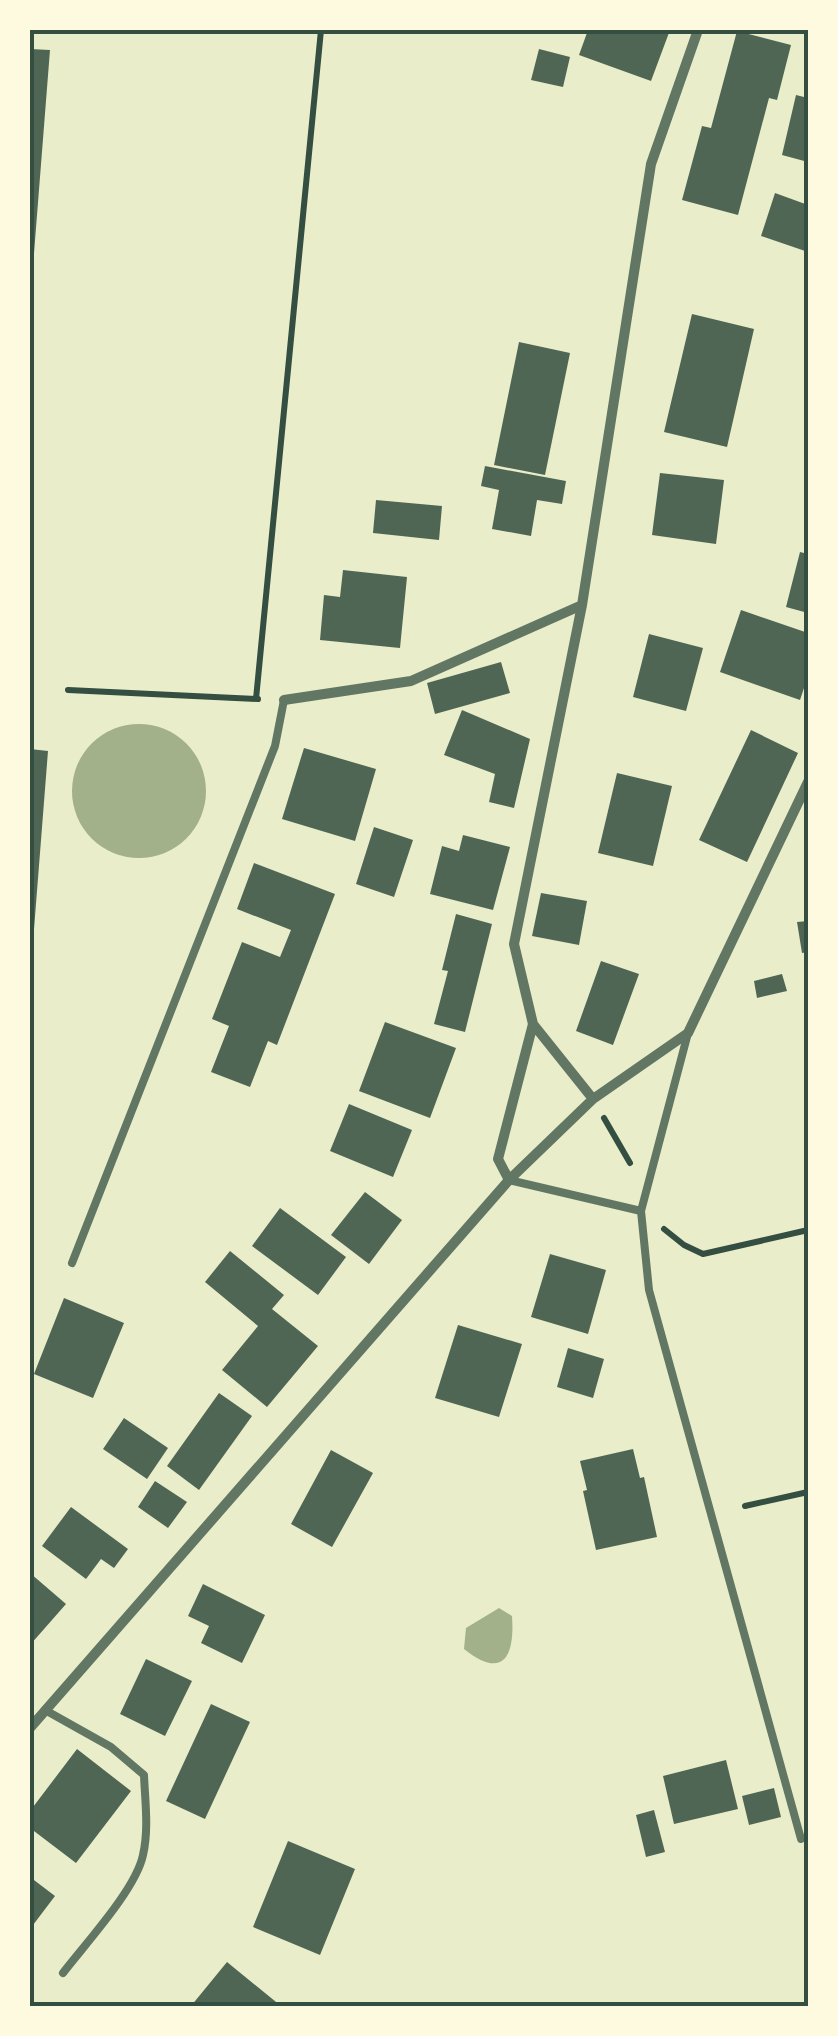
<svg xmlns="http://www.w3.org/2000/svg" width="838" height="2036" font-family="'Public Sans',sans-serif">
<rect width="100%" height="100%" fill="#e9edc9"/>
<path fill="#a3b18a" d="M72 791a67 67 0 1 1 134 0a67 67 0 1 1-134 0Z
M 499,1608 L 512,1616 C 515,1657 503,1680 464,1649 L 466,1628 Z"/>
<path fill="#4f6655" d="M 588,30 L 670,30 L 651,81 L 579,55 Z
M 737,31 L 791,45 L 777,100 L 769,98 L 738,215 L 682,200 L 702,126 L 711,128 Z
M 30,49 L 50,50 L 33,266 L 30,266 Z
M 539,49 L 570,57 L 563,87 L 531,80 Z
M 796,95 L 808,98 L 808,162 L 782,155 Z
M 775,193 L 808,205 L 808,252 L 761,236 Z
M 692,314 L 754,329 L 727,447 L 664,432 Z
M 519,342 L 570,353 L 545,475 L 494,465 Z
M 485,466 L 566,481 L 562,504 L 537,500 L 531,536 L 492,529 L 499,490 L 481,486 Z
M 660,473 L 724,480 L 716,544 L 652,535 Z
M 376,500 L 442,506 L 439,540 L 373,533 Z
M 800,552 L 808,554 L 808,613 L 786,607 Z
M 343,570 L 407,577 L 400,648 L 320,640 L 324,595 L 340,597 Z
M 741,610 L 808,633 L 808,676 L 800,700 L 720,672 Z
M 649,634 L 703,648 L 686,711 L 633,697 Z
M 501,662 L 510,693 L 435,714 L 427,683 Z
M 462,710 L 530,739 L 514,808 L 489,802 L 495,774 L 444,755 Z
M 751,730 L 798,753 L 747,862 L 699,840 Z
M 304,748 L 376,769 L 355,841 L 282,819 Z
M 30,749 L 48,751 L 33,942 L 30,942 Z
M 617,773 L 672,786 L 653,866 L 598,853 Z
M 374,827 L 413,840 L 394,897 L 356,884 Z
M 463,835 L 510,847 L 493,910 L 430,894 L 442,846 L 459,851 Z
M 254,863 L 335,894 L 277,1045 L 268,1041 L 250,1087 L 211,1072 L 229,1026 L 212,1019 L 242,942 L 280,957 L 291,930 L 237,909 Z
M 541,893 L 587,901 L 579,945 L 532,936 Z
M 456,914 L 492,924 L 465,1032 L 434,1024 L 448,971 L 442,970 Z
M 808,921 L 808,952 L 802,953 L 797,922 Z
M 601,961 L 639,974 L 613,1045 L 576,1031 Z
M 782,974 L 787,991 L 757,998 L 754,981 Z
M 385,1022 L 456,1048 L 430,1118 L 359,1091 Z
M 349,1104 L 412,1130 L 393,1177 L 330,1151 Z
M 365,1192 L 402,1220 L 369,1264 L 331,1235 Z
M 280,1208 L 346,1257 L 318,1295 L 252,1246 Z
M 230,1251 L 284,1295 L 272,1309 L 318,1346 L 267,1407 L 222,1370 L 258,1326 L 205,1282 Z
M 550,1254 L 606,1270 L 588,1334 L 531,1317 Z
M 64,1298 L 124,1323 L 93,1398 L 34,1374 Z
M 458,1325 L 522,1344 L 499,1417 L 435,1398 Z
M 568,1348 L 604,1359 L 593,1398 L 557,1387 Z
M 219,1393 L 252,1416 L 199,1490 L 167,1466 Z
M 124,1418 L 168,1448 L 147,1479 L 103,1449 Z
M 633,1449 L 640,1478 L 644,1477 L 657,1537 L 596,1550 L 583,1491 L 587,1490 L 580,1461 Z
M 331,1450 L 373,1473 L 332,1547 L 291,1524 Z
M 155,1481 L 187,1502 L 168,1528 L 138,1507 Z
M 71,1507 L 128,1549 L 114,1568 L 101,1559 L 86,1579 L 42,1546 Z
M 30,1573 L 66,1604 L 30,1645 Z
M 203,1584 L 265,1615 L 242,1663 L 201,1643 L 209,1626 L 188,1616 Z
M 146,1659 L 192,1681 L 165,1736 L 120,1714 Z
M 211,1704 L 250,1722 L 205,1819 L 166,1801 Z
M 77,1749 L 131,1791 L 76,1863 L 30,1828 L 30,1811 Z
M 726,1760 L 738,1809 L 674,1824 L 663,1776 Z
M 774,1788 L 781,1817 L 749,1825 L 742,1796 Z
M 654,1810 L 665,1852 L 646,1857 L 636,1815 Z
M 288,1841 L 355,1869 L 320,1955 L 253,1927 Z
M 30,1877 L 55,1896 L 30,1929 Z
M 227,1962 L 281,2006 L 191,2006 Z"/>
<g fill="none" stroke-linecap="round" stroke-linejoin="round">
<path stroke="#344e41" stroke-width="6" d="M 68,690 L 258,699
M 256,699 L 321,30
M 604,1118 L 630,1163
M 664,1229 L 684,1245 L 703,1254 L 808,1230
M 745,1506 L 808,1492"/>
<path stroke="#617663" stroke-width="8" d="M 688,1033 L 641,1211 L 649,1290 L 801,1839
M 509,1180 L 641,1211
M 72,1263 L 275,746 L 284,700
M 45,1710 L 111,1747 L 144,1775 C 145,1801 149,1829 143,1855 C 136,1889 86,1943 63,1973"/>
<path stroke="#617663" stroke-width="10" d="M 284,700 L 411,681 L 582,605
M 593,1099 L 533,1024 L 514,944 L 582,605 L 651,164 L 698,30
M 509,1180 L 498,1159 L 533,1024
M 30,1728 L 509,1180 L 593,1099 L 688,1033 L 808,782"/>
</g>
<rect width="838" height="2036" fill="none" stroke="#fefae0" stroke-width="65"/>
<rect x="32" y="32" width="774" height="1972" fill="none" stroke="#344e41" stroke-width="4"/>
</svg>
